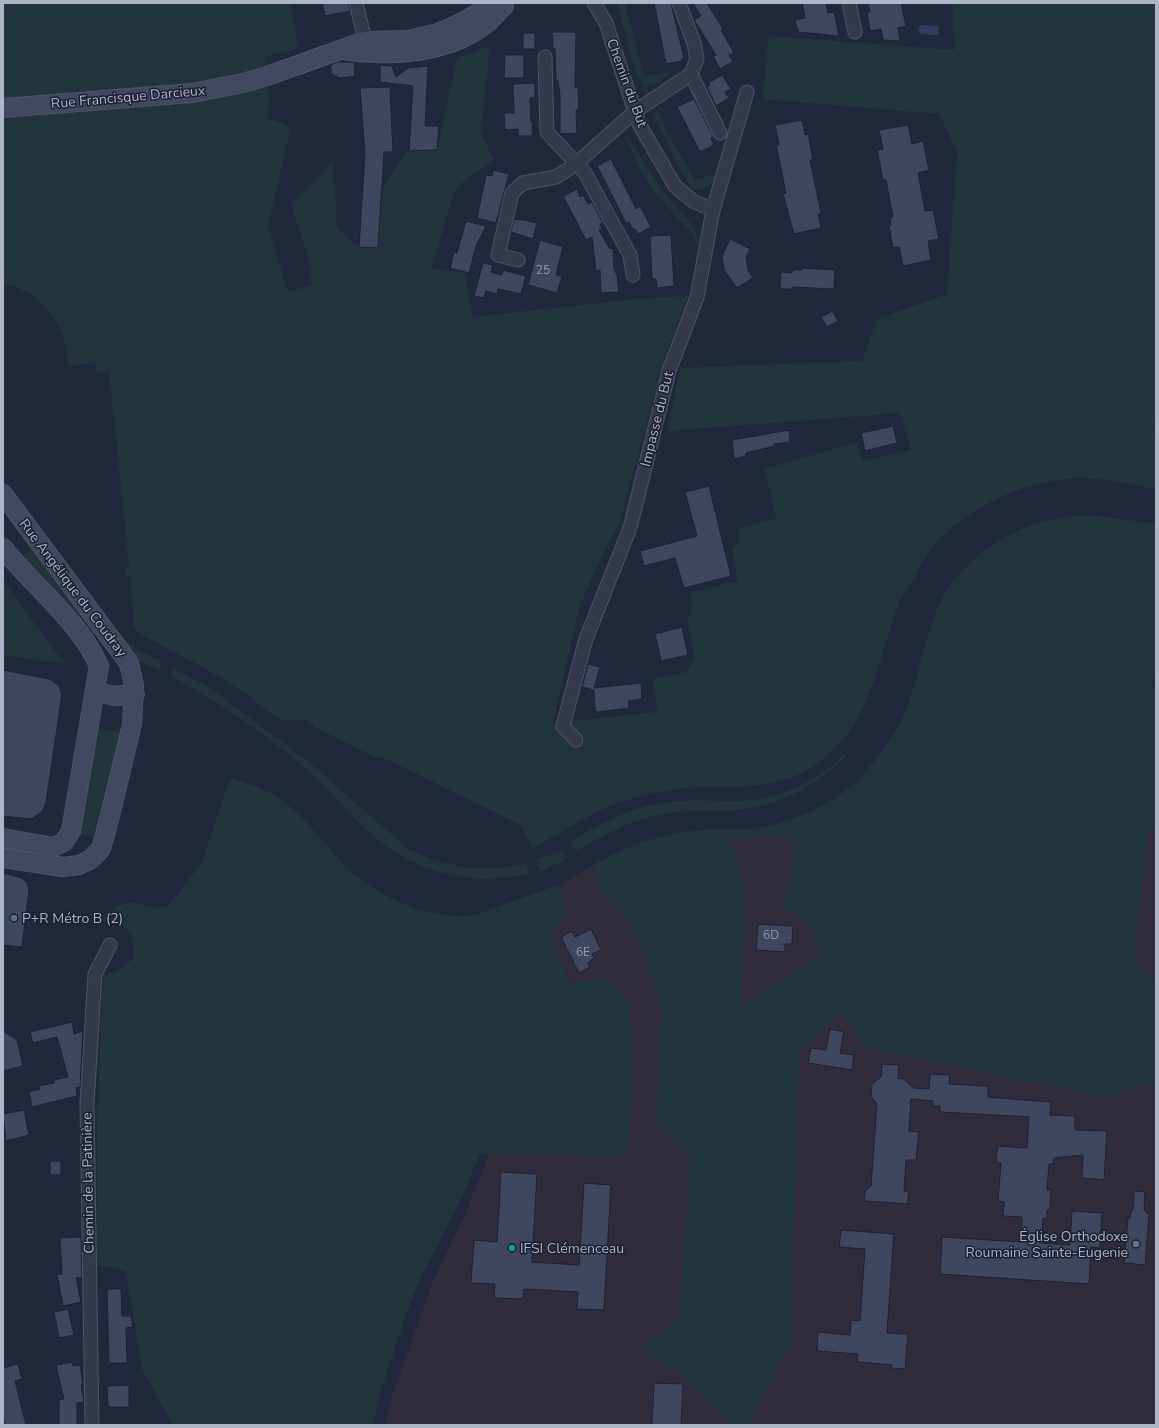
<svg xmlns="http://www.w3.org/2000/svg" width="1159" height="1428" font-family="'Nunito Sans',sans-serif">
<rect width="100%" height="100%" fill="#20283c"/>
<path fill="#312c3c" d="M 1148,827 L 1156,828 L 1156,986 L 1152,984 L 1134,956 Z
M 794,834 L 794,860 L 781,905 L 807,920 L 842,1010 L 1106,1098 L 1156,1080 L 1156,1425 L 385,1425 L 390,1402 L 432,1283 L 465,1214 L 489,1154 L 627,1155 L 633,1083 L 632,1036 L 628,1002 L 607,977 L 572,984 L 549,931 L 565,917 L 561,884 L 592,866 L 600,888 L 614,902 L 631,927 L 648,965 L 746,893 L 730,839 Z"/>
<path fill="#22353d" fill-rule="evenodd" d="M 3,3 L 291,3 L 298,49 L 266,56 L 269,102 L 267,118 L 291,127 L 268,226 L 288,292 L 312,285 L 310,265 L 291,204 L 333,162 L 337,228 L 359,247 L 378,248 L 382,189 L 407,151 L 437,150 L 457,58 L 490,46 L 481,133 L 494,160 L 456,187 L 431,269 L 465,272 L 472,317 L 646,298 L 688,296 L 671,340 L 654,396 L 619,525 L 604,551 L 580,605 L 553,723 L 657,712 L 653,679 L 687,672 L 695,658 L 687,621 L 692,608 L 690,593 L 738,581 L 732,548 L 740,542 L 737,529 L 776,518 L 765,469 L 857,442 L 862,461 L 911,450 L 900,413 L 667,431 L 680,368 L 862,361 L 877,319 L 947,294 L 957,152 L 939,114 L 762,99 L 769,36 L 954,50 L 953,3 L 1156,3 L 1156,407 L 1154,433 L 1156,434 L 1156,489 C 1132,485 1102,477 1077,478 C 1023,481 972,505 935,544 C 926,553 920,567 914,578 C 908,586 901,596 898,605 C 876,666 872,728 812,767 C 765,797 714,781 664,791 C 642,795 619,801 599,811 C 576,822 555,837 532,848 L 521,825 L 380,756 L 379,759 L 314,727 L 315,725 L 307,720 L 280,720 L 235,686 L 199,665 L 142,635 L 134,628 L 130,578 L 124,572 L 129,565 L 109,371 L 97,373 L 96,363 L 68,366 C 67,357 66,347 64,339 C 55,310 33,289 3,284 Z
M 617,3 L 625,3 L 644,76 L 670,72 L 658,84 L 657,82 L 654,85 L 651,83 L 646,87 L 650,94 L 646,97 L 641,79 L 635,71 Z
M 658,109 L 668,134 L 695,180 L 719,173 C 715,185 705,191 692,189 L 677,164 L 654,115 Z
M 624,132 L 665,194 L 694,227 L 700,248 L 698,247 L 692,233 L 655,193 L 638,166 Z
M 1099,516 L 1156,524 L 1156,670 L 1152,688 L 1156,689 L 1156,828 L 1148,827 L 1134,956 L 1152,984 L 1156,986 L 1156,1080 L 1106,1098 L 863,1047 L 842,1010 L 799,1053 L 791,1343 L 749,1425 L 731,1425 L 686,1378 L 641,1348 L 680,1315 L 690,1153 L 656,1123 L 662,1009 L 648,965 L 631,927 L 614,902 L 600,888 L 592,866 C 625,845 663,833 703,830 C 720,828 737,831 754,829 C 791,823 829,806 858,781 C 864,776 869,767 875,760 C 886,746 898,729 905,712 C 919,679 923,643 936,611 C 957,561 1012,524 1065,517 C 1076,515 1088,516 1099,516 ZM 794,834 L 794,860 L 781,905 L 807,920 L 821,956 L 740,1007 L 746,893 L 730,839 Z
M 36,546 L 98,632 L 88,638 L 19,558 Z
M 3,581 L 65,664 L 3,655 Z
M 121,635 L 136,649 L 161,661 L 160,671 L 133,658 L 116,638 Z
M 173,669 L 207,686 L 309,762 L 407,848 L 430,859 L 467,868 L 501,868 L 526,864 L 530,874 C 467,886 418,875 369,832 C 349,815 334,793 314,776 C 273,739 221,703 172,677 Z
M 93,728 L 125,732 L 96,839 L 78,833 Z
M 844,755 L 846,756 C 817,787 778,806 737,810 C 712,812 688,809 664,814 C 632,820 605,834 578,850 L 573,849 L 571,844 L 572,841 C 599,824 630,808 661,803 C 686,799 710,801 734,801 C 776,801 814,783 844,755 Z
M 232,778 C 247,784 266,789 279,798 C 305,816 323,843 345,866 C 375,896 432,922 474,915 L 561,884 L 565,917 L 549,931 L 571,984 L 607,977 L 628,1002 L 632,1036 L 633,1083 L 627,1156 L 480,1154 L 461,1199 L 420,1279 L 408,1310 L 381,1391 L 373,1425 L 173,1425 L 142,1369 L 126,1271 L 97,1265 L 97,1120 L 103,975 L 117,971 L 134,958 L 132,937 L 124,926 L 107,922 L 103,915 L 116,907 L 130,902 L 158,908 L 168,905 L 184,887 L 203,860 L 227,787 Z
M 563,850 L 567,857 L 563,861 L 540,871 L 535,860 Z"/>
<path fill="#313e62" d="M 921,25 L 939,26 L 938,35 L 921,34 L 918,29 Z"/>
<path fill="#3e475e" stroke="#1b2132" d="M 322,3 L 348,3 L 350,11 L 325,16 Z
M 654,3 L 671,3 L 684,58 L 681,59 L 682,61 L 666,64 Z
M 693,3 L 707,3 L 723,29 L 721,30 L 734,53 L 729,55 L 733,62 L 720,69 L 713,56 L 716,55 L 694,20 L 701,16 Z
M 802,3 L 826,3 L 828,13 L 834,12 L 839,36 L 798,32 L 795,20 L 805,18 Z
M 868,3 L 901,3 L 906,26 L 898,28 L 900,41 L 883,40 L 881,29 L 870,31 L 867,12 L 870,12 Z
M 552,32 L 576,32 L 575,87 L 578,87 L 579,110 L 576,110 L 577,133 L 560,134 L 560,96 L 558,81 L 556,81 L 555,49 L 553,49 Z
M 523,33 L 535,33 L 535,49 L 523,49 Z
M 505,55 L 524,55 L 524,78 L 504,78 Z
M 337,62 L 354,62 L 355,76 L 340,78 L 331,74 L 331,65 Z
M 380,65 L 392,66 L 396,77 L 408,68 L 428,66 L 425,126 L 439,126 L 437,150 L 409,151 L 413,86 L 380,82 Z
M 722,75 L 731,89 L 725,92 L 729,98 L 716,106 L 707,87 L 710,85 L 708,83 Z
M 535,83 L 535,97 L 530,98 L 531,122 L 533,122 L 532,136 L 518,136 L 518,129 L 505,130 L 504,113 L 514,113 L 513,84 Z
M 390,87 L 393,152 L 384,152 L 378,248 L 359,247 L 365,155 L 360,88 Z
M 694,99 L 713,136 L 711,138 L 714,145 L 700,152 L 677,107 Z
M 802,120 L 805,135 L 808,134 L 813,160 L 810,160 L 821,213 L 818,214 L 821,228 L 794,234 L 783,194 L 786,193 L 776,145 L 779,145 L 775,125 Z
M 908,125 L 912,144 L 923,141 L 929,170 L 918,173 L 925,211 L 933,210 L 939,239 L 928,241 L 931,260 L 903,266 L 899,247 L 893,248 L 889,226 L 891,225 L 890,218 L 893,217 L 886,180 L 883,180 L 877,150 L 883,149 L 879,130 Z
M 611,159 L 636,209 L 640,206 L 651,227 L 638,234 L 635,229 L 633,230 L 629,222 L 626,223 L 597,166 Z
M 493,170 L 509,174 L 496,223 L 477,218 L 486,175 L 492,176 Z
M 577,189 L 580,197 L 583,195 L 588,204 L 592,202 L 603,223 L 600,224 L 602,228 L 599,230 L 609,248 L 613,249 L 614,269 L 617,275 L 619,292 L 601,293 L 600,270 L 596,271 L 592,237 L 586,240 L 563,196 Z
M 514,219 L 520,220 L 520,219 L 537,223 L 533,239 L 511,232 Z
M 466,221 L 486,226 L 476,246 L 469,273 L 450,268 L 454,252 L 457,253 Z
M 671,235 L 674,286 L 657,288 L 656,279 L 652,279 L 650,236 Z
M 730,239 L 750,249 L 746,257 L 748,270 L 753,278 L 737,288 L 724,270 L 722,256 Z
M 540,240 L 563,247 L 556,275 L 562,276 L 557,293 L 528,285 Z
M 483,263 L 493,265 L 491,272 L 502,275 L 503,270 L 526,276 L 521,294 L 498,289 L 497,294 L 486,291 L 484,298 L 474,296 Z
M 802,268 L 835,270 L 834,289 L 792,287 L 792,289 L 780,289 L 781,272 L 792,273 L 793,270 L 802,270 Z
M 833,311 L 838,321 L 827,327 L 821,317 Z
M 893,426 L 897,443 L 865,451 L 861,433 Z
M 789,430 L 790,442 L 774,444 L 775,446 L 746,453 L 746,456 L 734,459 L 732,440 Z
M 709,486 L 731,576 L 684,588 L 675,558 L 644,566 L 640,551 L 697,536 L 685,492 Z
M 682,627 L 688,655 L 661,661 L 655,634 Z
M 588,664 L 600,667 L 594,688 L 641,683 L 642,699 L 628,701 L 629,708 L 598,712 L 595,710 L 594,690 L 582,687 Z
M 3,670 L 50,679 L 59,686 L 62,694 L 46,803 L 42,812 L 31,819 L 3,816 Z
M 3,873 L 22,878 L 27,883 L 29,890 L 22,947 L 3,945 Z
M 758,924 L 793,926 L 792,944 L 785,944 L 785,952 L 756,950 Z
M 591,929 L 601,950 L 592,954 L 594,958 L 588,963 L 590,967 L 579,973 L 561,937 L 572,931 L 575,937 Z
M 72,1022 L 74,1034 L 83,1031 L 80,1087 L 76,1088 L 77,1096 L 32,1107 L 29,1092 L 40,1089 L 39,1086 L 54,1083 L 54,1080 L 68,1077 L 57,1037 L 33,1043 L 30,1032 Z
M 830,1029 L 844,1032 L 840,1053 L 854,1055 L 852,1070 L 808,1063 L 811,1048 L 826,1050 Z
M 3,1031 L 17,1040 L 23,1066 L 3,1071 Z
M 882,1064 L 899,1065 L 898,1078 L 904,1079 L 913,1088 L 929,1089 L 930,1074 L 950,1075 L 949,1084 L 988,1086 L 988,1097 L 1051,1102 L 1050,1115 L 1075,1116 L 1075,1130 L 1107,1131 L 1104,1180 L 1082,1178 L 1083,1155 L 1054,1158 L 1053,1164 L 1049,1164 L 1047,1190 L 1051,1190 L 1050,1210 L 1047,1210 L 1047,1219 L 1043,1218 L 1041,1243 L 1070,1245 L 1072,1211 L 1102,1213 L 1100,1248 L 1091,1247 L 1089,1284 L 940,1274 L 942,1237 L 1021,1242 L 1022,1217 L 1003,1216 L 1004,1202 L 998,1201 L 1001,1163 L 997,1163 L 996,1157 L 998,1146 L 1027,1148 L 1029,1117 L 940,1112 L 940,1106 L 933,1106 L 933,1101 L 911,1099 L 909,1131 L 919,1132 L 916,1160 L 906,1160 L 904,1191 L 909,1192 L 907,1204 L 864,1201 L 865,1191 L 871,1186 L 877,1104 L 871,1096 L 872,1084 L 881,1077 Z
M 24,1110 L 29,1135 L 6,1141 L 3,1114 Z
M 50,1161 L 61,1161 L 61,1175 L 50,1175 Z
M 501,1172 L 537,1174 L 532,1262 L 579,1265 L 584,1183 L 611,1185 L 604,1310 L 577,1309 L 578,1292 L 524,1289 L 523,1299 L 494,1298 L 495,1284 L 471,1283 L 474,1240 L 497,1242 Z
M 1134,1191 L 1145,1192 L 1144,1210 L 1149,1215 L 1145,1265 L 1124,1263 L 1128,1218 L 1130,1218 L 1131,1211 L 1133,1210 Z
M 841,1230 L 894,1234 L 887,1333 L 908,1334 L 905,1369 L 891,1368 L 892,1365 L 857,1362 L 858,1354 L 817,1351 L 818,1332 L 850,1335 L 851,1320 L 860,1321 L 865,1249 L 839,1247 Z
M 81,1237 L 82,1278 L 76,1278 L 81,1302 L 63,1306 L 57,1274 L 62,1274 L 60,1238 Z
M 107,1289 L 121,1289 L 122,1316 L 131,1316 L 133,1327 L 126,1328 L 127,1363 L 109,1363 Z
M 68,1309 L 74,1335 L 59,1338 L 54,1312 Z
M 72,1362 L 73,1366 L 80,1365 L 83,1385 L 81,1385 L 84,1402 L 77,1403 L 77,1425 L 59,1425 L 59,1400 L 64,1399 L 56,1365 Z
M 18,1364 L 22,1379 L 15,1381 L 26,1425 L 5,1425 L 3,1417 L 3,1368 Z
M 654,1383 L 683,1384 L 681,1425 L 652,1425 Z
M 129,1385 L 129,1407 L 108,1407 L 107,1386 Z"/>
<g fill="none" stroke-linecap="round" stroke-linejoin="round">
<defs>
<path id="street" d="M 356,3 L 367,48
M 594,3 L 606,23 L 639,124 L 675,186 L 693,201 L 713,210
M 849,3 L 855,32
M 545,57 L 547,132 L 585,173 L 630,255 L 633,275
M 691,74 L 720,133
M 518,260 L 498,255 L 512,193 L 523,183 L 556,177 L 576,164 L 634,112 L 691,74 L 697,59 L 694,43 L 679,3
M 576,740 L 563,726 L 586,639 L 630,528 L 669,371 L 697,297 L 713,210 L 747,92
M 92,1425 L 87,1104 L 95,974 L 110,945"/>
<path id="secondary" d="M 344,50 C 390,57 449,54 487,23 C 493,18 498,11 504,6
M 3,108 L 192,93 L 243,83 L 267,76 L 365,41 L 409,40 L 438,33 L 459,24 L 496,3
M 3,494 L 129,663 L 134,685 L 132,724 L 109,820 L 101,849 L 91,859 L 79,865 L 63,867 L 3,858
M 3,548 C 32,585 81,623 99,666 L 71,831 L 64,842 L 53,847 L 3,838
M 96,691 L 113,696 L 135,694"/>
</defs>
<use href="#street" stroke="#4f5566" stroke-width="15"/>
<use href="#secondary" stroke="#4f5566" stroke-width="20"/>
<use href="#street" stroke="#343a4c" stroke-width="13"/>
<use href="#secondary" stroke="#41485f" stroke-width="18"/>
</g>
<circle fill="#5c6f8a" stroke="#191f30" stroke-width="1.5" cx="14" cy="918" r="4"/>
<circle fill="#6b7280" stroke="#191f30" stroke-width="1.5" cx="1136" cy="1244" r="4"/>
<circle fill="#0f9aa8" stroke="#191f30" stroke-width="1.5" cx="512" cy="1248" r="4"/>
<g text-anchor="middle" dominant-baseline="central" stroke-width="3" stroke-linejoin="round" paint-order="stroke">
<g font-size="12" fill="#939aae">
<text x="543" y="270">25</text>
<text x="771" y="935">6D</text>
<text x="583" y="952">6E</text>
</g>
<g font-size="14" fill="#afb5c8" stroke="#191f30">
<text transform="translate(627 83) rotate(70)">Chemin du But</text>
<text transform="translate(128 97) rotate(-5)">Rue Francisque Darcieux</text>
<text transform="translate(657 419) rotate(-76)">Impasse du But</text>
<text transform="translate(73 588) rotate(53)">Rue Angélique du Coudray</text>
<text transform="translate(88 1183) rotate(-91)">Chemin de la Patinière</text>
</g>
<g font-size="14" fill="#afb5c8" stroke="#191f30" text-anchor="start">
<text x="22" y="918">P+R Métro B (2)</text>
<text x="1128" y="1236" text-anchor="end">Église Orthodoxe<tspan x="1128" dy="16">Roumaine Sainte-Eugenie</tspan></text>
<text x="520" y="1248">IFSI Clémenceau</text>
</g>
</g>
<rect width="1159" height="1428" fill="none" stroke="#afb5c8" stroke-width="8"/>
</svg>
